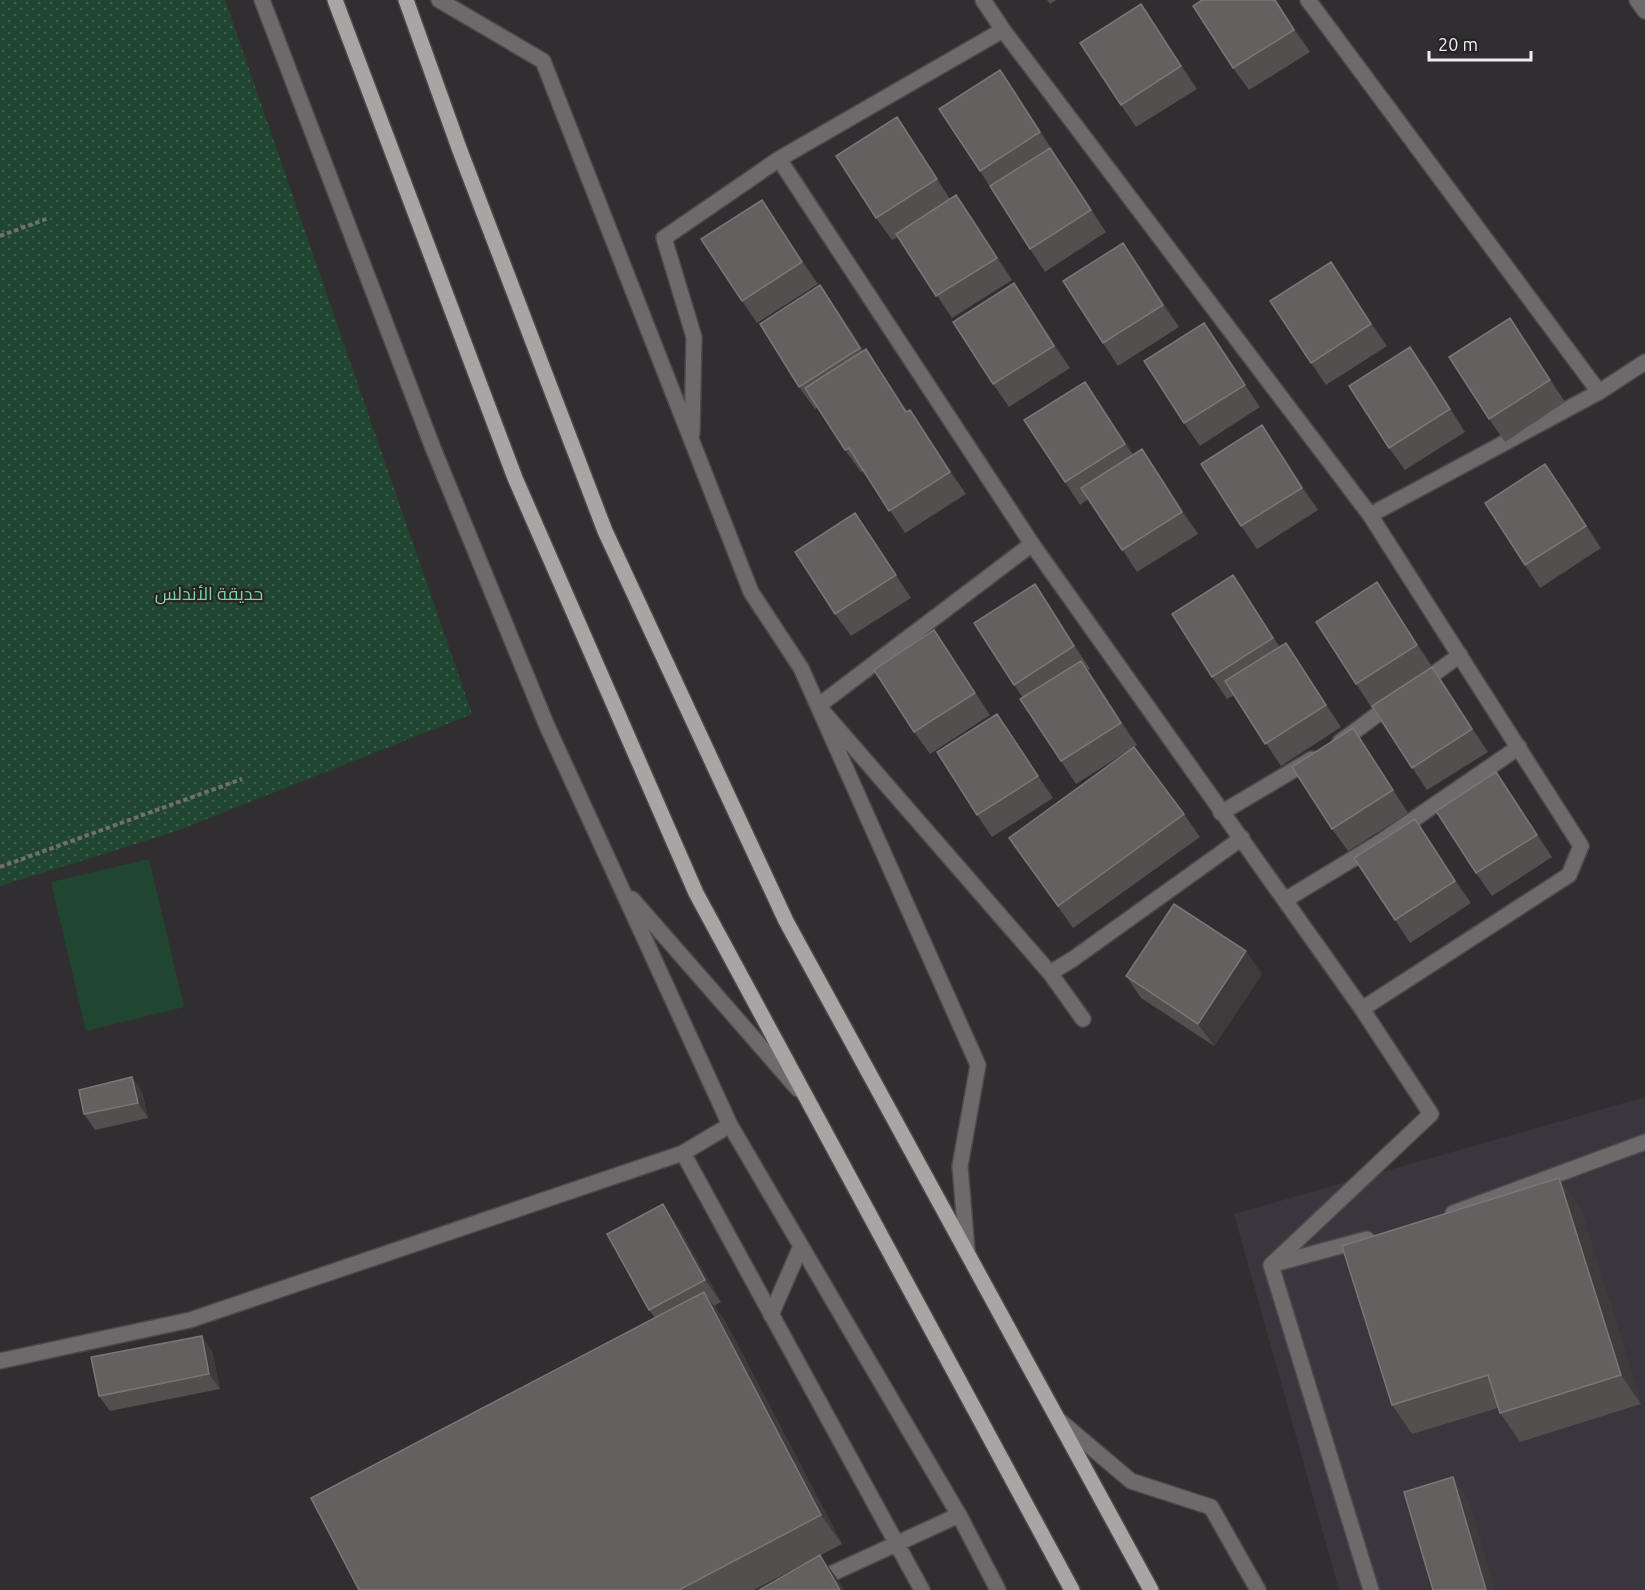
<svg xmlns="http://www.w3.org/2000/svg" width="1645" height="1590" font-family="Ubuntu,Cairo,sans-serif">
<defs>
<pattern id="green-dots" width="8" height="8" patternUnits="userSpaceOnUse" patternTransform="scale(1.5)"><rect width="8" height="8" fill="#21462f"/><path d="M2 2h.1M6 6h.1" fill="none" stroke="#42614d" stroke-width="1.8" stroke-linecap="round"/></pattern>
</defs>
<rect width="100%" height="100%" fill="#302e30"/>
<path fill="#3b363d" d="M 1645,1097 L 1645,1590 L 1339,1590 L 1234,1214 Z"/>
<path fill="url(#green-dots)" d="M 0,0 L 225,0 L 472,714 L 174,832 L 0,886 Z"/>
<path fill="#21462f" d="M 149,859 L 184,1007 L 86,1031 L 51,882 Z"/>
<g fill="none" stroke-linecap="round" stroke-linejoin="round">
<defs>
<path id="minor" d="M 439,0 L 543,61 L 751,592 L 801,668 L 978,1065 L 960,1166 L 967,1250
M 983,0 L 1003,30 L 1370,515 L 1581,846 L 1569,875 L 1362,1009
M 1308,0 L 1599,392 L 1645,362
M 1637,0 L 1645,11
M 779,159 L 1032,544 L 1362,1009 L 1431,1114 L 1271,1265 L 1371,1590
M 692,433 L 694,337 L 664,238 L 779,159 L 1003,30
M 1370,515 L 1599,392
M 1032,544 L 818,706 L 1050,973 L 1083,1019
M 1420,684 L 1460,655
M 1340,742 L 1393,703
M 1221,813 L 1312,759
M 1285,900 L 1379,843 L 1519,747
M 1050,973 L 1073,959 L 1242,838
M 683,1153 L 922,1590
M 1453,1213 L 1645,1142
M 1274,1264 L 1367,1239
M 0,1361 L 190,1320 L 683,1153 L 730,1125
M 1060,1421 L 1131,1481 L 1211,1507 L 1258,1590
M 796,1590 L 959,1515"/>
<path id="tertiary" d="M 262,0 L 433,448 L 547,726 L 730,1125 L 959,1515 L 998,1590
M 632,899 L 798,1089
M 771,1315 L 801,1246"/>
<path id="primary" d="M 335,0 L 515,478 L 696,893 L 1072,1590
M 406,0 L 459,148 L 605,531 L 786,921 L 1151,1590"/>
</defs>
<use href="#minor" stroke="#4b494b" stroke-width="18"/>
<use href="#tertiary" stroke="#4b494b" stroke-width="18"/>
<use href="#primary" stroke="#4b494b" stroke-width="18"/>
<path stroke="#716f71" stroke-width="4" stroke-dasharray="4.5 3" stroke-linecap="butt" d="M 0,236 L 49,218
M 0,867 L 242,779"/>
<use href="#minor" stroke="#6c6a6a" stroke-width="15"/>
<use href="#tertiary" stroke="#6c6a6a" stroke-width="15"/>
<use href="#primary" stroke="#a8a5a5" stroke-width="15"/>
</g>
<path fill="#52504f" d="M 1047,0 L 1056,0 L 1050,4 Z
M 1202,0 L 1276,0 L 1310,52 L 1249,90 L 1233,68 Z
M 1141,4 L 1197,89 L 1136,127 L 1121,105 Z
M 1000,70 L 1016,92 L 1055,155 L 1106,232 L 1045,272 L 1030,249 L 980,171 Z
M 912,140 L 950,199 L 956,195 L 972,217 L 1012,280 L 952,318 L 898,237 L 892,240 L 876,218 Z
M 762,200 L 818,284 L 757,323 L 742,301 Z
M 1331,262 L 1387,346 L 1326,385 L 1311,363 Z
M 1139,265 L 1179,327 L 1118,366 L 1103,343 Z
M 1029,305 L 1070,368 L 1009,407 L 993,384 Z
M 836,308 L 864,351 L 866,349 L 907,411 L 910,410 L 925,432 L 966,494 L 905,533 L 864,471 L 861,472 L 845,450 L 818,407 L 815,409 L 799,387 Z
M 1204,323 L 1260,407 L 1200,446 L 1184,423 Z
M 1525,340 L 1565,402 L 1505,442 L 1489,419 Z
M 1426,369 L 1465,432 L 1405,470 L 1389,448 Z
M 1085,382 L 1134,455 L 1158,472 L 1198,534 L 1137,572 L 1089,499 L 1080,505 L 1065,482 Z
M 1278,448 L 1318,510 L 1257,549 L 1241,526 Z
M 1561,486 L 1601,548 L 1540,588 L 1525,565 Z
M 855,513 L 911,598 L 851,636 L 835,614 Z
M 1035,584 L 1050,606 L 1090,669 L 1088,670 L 1137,745 L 1076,784 L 1061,761 L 1023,698 L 1014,685 Z
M 1248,598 L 1280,647 L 1286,643 L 1341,727 L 1281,766 L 1234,695 L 1227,699 L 1212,677 Z
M 1392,605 L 1488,752 L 1427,790 L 1356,684 Z
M 934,630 L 990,715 L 930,754 L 914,732 Z
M 997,714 L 1053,798 L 992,837 L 977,815 Z
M 1368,750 L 1408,813 L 1348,851 L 1332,829 Z
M 1512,795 L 1552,857 L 1492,896 L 1476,873 Z
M 1184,814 L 1200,837 L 1073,928 L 1009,838 Z
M 1415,819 L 1471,903 L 1410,943 L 1395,920 Z
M 1262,974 L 1214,1046 L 1141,998 L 1126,976 Z
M 132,1077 L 142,1092 L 148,1118 L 95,1130 L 84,1114 Z
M 1580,1207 L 1641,1404 L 1520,1442 L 1500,1413 L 1498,1408 L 1412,1434 L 1392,1405 Z
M 678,1226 L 721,1302 L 714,1306 L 725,1321 L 842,1544 L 754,1590 L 359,1590 L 655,1318 L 649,1310 Z
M 212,1351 L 220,1389 L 110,1411 L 99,1396 Z"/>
<path fill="#3d3b3b" d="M 1275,0 L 1276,0 L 1310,52 L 1294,30 Z
M 1141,4 L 1156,26 L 1197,89 L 1181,66 Z
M 1000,70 L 1016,92 L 1056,155 L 1040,132 Z
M 1050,148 L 1066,170 L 1106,232 L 1091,210 Z
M 956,195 L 972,217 L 1012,280 L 997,258 Z
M 762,200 L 777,222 L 818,284 L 802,262 Z
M 1123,243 L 1139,265 L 1179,327 L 1163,305 Z
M 1331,262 L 1346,284 L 1387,346 L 1371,324 Z
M 1014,283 L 1029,305 L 1070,368 L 1054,346 Z
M 820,285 L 836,308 L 876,370 L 860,348 Z
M 1510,318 L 1525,340 L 1565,402 L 1550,380 Z
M 1204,323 L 1220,345 L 1260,407 L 1245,385 Z
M 1410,347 L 1426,369 L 1465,432 L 1450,409 Z
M 866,349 L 881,371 L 922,434 L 906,412 Z
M 1085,382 L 1101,404 L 1141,466 L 1125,444 Z
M 910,410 L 925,432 L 966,494 L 950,472 Z
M 1262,425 L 1278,448 L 1318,510 L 1302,488 Z
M 1142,449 L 1158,472 L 1198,534 L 1182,512 Z
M 1545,464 L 1561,486 L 1601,548 L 1586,526 Z
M 855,513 L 871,536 L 911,598 L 896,575 Z
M 1233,575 L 1248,598 L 1289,660 L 1273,638 Z
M 1377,582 L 1392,605 L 1433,668 L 1417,645 Z
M 1035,584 L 1050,606 L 1090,669 L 1074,646 Z
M 934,630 L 950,653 L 990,715 L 975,693 Z
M 1286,643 L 1301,665 L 1341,727 L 1326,705 Z
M 1081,661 L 1097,683 L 1137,745 L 1121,723 Z
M 1432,667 L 1448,689 L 1488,752 L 1472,729 Z
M 997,714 L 1013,736 L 1053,798 L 1038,776 Z
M 1353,728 L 1368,750 L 1408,813 L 1393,790 Z
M 1496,772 L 1512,795 L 1552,857 L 1537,835 Z
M 1415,819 L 1430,841 L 1471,903 L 1455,881 Z
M 1246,951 L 1262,974 L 1214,1046 L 1198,1024 Z
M 132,1077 L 142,1092 L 148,1118 L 138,1103 Z
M 1559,1178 L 1580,1207 L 1641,1404 L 1621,1375 Z
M 663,1204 L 678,1226 L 721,1302 L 705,1280 Z
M 704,1292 L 725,1321 L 842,1544 L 821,1515 Z
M 202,1336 L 212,1351 L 220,1389 L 209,1374 Z
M 1453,1477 L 1469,1500 L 1495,1590 L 1486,1590 Z
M 820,1555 L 841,1584 L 844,1590 L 840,1590 Z"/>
<path fill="#636160" stroke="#797777" stroke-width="1.5" d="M 1202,0 L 1275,0 L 1294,30 L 1233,68 L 1193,6 Z
M 1141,4 L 1181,66 L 1121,105 L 1080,43 Z
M 1000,70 L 1040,132 L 980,171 L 939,109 Z
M 897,117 L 937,179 L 876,218 L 836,156 Z
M 1050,148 L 1091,210 L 1030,249 L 990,186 Z
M 956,195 L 997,258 L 936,296 L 896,234 Z
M 762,200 L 802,262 L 742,301 L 701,239 Z
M 1123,243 L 1163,305 L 1103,343 L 1063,281 Z
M 1331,262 L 1371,324 L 1311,363 L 1270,301 Z
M 1014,283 L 1054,346 L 993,384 L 953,322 Z
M 820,285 L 860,348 L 799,387 L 760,324 Z
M 1510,318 L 1550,380 L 1489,419 L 1449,357 Z
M 1204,323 L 1245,385 L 1184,423 L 1144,361 Z
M 1410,347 L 1450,409 L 1389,448 L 1349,386 Z
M 866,349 L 906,412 L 910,410 L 950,472 L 889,511 L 849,448 L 845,450 L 805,388 Z
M 1085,382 L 1125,444 L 1065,482 L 1024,420 Z
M 1262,425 L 1302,488 L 1241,526 L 1201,464 Z
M 1142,449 L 1182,512 L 1122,550 L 1081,488 Z
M 1545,464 L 1586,526 L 1525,565 L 1485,503 Z
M 855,513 L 896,575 L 835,614 L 795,552 Z
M 1233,575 L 1273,638 L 1212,677 L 1172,614 Z
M 1377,582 L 1417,645 L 1356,684 L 1316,622 Z
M 1035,584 L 1074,646 L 1014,685 L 974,623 Z
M 934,630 L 975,693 L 914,732 L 874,670 Z
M 1286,643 L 1326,705 L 1265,744 L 1225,681 Z
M 1081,661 L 1121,723 L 1061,761 L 1020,699 Z
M 1432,667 L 1472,729 L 1412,768 L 1372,706 Z
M 997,714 L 1038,776 L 977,815 L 937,752 Z
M 1353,728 L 1393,790 L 1332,829 L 1292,767 Z
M 1134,747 L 1184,814 L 1058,906 L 1009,838 Z
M 1496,772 L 1537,835 L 1476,873 L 1436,811 Z
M 1415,819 L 1455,881 L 1395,920 L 1354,858 Z
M 1174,904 L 1246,951 L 1198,1024 L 1126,976 Z
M 132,1077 L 138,1103 L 84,1114 L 79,1090 Z
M 1559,1178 L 1621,1375 L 1500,1413 L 1488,1375 L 1392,1405 L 1342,1246 Z
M 663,1204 L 705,1280 L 649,1310 L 607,1234 Z
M 704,1292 L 821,1515 L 679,1590 L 359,1590 L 311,1498 Z
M 202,1336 L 209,1374 L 99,1396 L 91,1357 Z
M 1453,1477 L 1486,1590 L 1433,1590 L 1404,1492 Z
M 820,1555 L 840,1590 L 759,1590 Z"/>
<g text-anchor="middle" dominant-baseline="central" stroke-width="4.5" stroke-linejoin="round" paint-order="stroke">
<g font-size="18" fill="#78d89a" stroke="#262426">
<text x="209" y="593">حديقة الأندلس</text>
</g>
</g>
<path d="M1429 51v9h102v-9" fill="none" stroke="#efeeef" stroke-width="3"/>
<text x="1438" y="51" font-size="18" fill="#efeeef" stroke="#262426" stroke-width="4.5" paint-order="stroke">20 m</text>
</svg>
